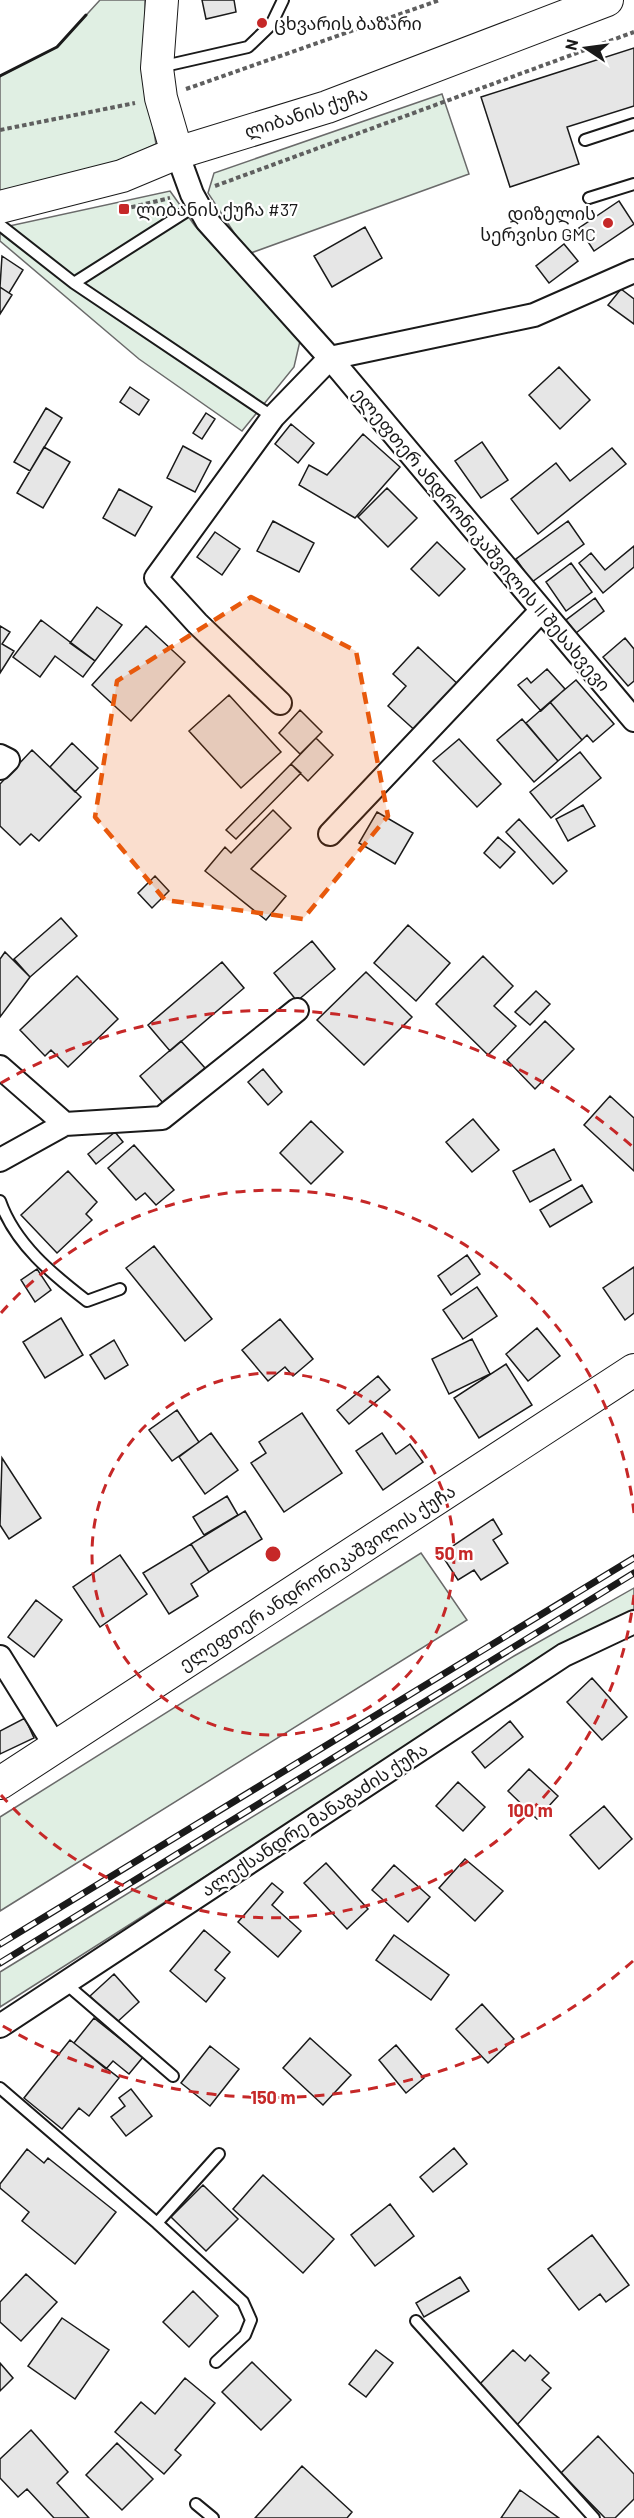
<svg xmlns="http://www.w3.org/2000/svg" width="634" height="2518" font-family="Barlow,'Noto Sans Georgian',sans-serif">
<rect width="100%" height="100%" fill="#fff"/>
<path fill="#e0efe3" stroke="#6a6a6a" stroke-width="1.5" d="M 100,0 L 145,0 L 147,91 L 156,144 L 121,161 L 0,194 L 0,76 L 57,47 Z
M 442,94 L 469,174 L 248,254 L 208,193 L 214,173 Z
M 170,191 L 195,226 L 300,341 L 294,367 L 242,431 L 139,359 L 0,241 L 0,228 Z
M 421,1553 L 467,1620 L 0,1911 L 0,1817 Z
M 634,1588 L 634,1609 L 569,1645 L 0,2007 L 0,1972 L 514,1656 Z"/>
<path fill="#e6e6e6" stroke="#1a1a1a" stroke-width="1.5" d="M 202,0 L 234,0 L 236,12 L 206,19 Z
M 634,48 L 634,106 L 567,127 L 579,164 L 510,187 L 481,97 Z
M 619,201 L 634,224 L 594,251 L 579,228 Z
M 365,227 L 382,258 L 332,287 L 314,256 Z
M 564,244 L 578,261 L 549,283 L 536,266 Z
M 2,256 L 23,270 L 9,293 L 0,287 Z
M 0,287 L 12,295 L 0,314 Z
M 621,289 L 634,299 L 634,324 L 608,305 Z
M 559,367 L 590,400 L 560,429 L 529,395 Z
M 130,387 L 149,400 L 139,415 L 120,402 Z
M 46,408 L 62,418 L 30,471 L 14,462 Z
M 206,413 L 215,419 L 202,439 L 193,433 Z
M 291,424 L 314,443 L 298,463 L 275,444 Z
M 363,434 L 400,467 L 355,518 L 299,485 L 309,465 L 327,475 Z
M 482,442 L 508,480 L 481,498 L 455,461 Z
M 183,446 L 211,461 L 195,492 L 167,478 Z
M 44,447 L 70,462 L 43,508 L 17,493 Z
M 612,448 L 626,464 L 538,534 L 511,499 L 556,463 L 570,481 Z
M 387,488 L 417,518 L 388,547 L 358,517 Z
M 119,489 L 152,507 L 135,536 L 103,518 Z
M 273,521 L 314,543 L 299,572 L 257,551 Z
M 568,521 L 584,544 L 532,582 L 516,559 Z
M 215,532 L 240,549 L 222,575 L 197,557 Z
M 437,542 L 465,569 L 439,596 L 411,569 Z
M 634,546 L 634,567 L 603,593 L 579,563 L 591,553 L 605,570 Z
M 571,563 L 592,592 L 566,611 L 546,582 Z
M 595,598 L 604,611 L 576,633 L 566,620 Z
M 97,607 L 122,625 L 95,661 L 70,643 Z
M 41,620 L 95,661 L 83,677 L 55,656 L 40,677 L 13,657 Z
M 0,626 L 10,632 L 2,644 L 14,651 L 0,673 Z
M 146,626 L 185,662 L 131,721 L 92,685 Z
M 625,638 L 634,649 L 634,681 L 628,686 L 603,657 Z
M 418,647 L 461,687 L 419,734 L 388,706 L 406,686 L 393,674 Z
M 547,669 L 565,689 L 541,711 L 518,685 L 527,678 L 531,683 Z
M 576,680 L 614,724 L 593,742 L 587,735 L 582,740 L 550,702 Z
M 229,695 L 281,752 L 241,788 L 189,731 Z
M 550,702 L 582,740 L 558,761 L 526,723 Z
M 300,710 L 322,732 L 300,754 L 279,733 Z
M 522,719 L 558,761 L 534,782 L 497,740 Z
M 316,738 L 333,755 L 308,781 L 291,764 Z
M 459,739 L 501,784 L 477,807 L 433,761 Z
M 72,743 L 98,768 L 75,792 L 50,767 Z
M 32,750 L 81,797 L 39,841 L 31,834 L 20,845 L 0,826 L 0,784 Z
M 580,752 L 601,778 L 551,818 L 530,792 Z
M 291,764 L 301,773 L 236,839 L 226,830 Z
M 583,805 L 595,826 L 568,841 L 556,819 Z
M 273,810 L 291,828 L 251,869 L 286,896 L 266,920 L 205,871 L 225,847 L 231,853 Z
M 377,812 L 413,833 L 395,864 L 359,843 Z
M 519,819 L 567,871 L 553,884 L 506,832 Z
M 498,837 L 515,852 L 500,868 L 484,853 Z
M 155,876 L 169,891 L 152,908 L 138,893 Z
M 61,918 L 77,936 L 30,977 L 14,959 Z
M 408,925 L 450,963 L 416,1001 L 374,963 Z
M 312,941 L 335,969 L 297,1001 L 274,973 Z
M 5,952 L 30,977 L 0,1017 L 0,959 Z
M 483,956 L 513,986 L 494,1006 L 516,1026 L 488,1055 L 436,1004 Z
M 222,962 L 244,988 L 170,1051 L 148,1025 Z
M 366,972 L 412,1017 L 364,1065 L 317,1020 Z
M 77,976 L 118,1019 L 68,1067 L 51,1050 L 45,1056 L 20,1030 Z
M 536,991 L 550,1004 L 530,1025 L 515,1012 Z
M 545,1021 L 574,1049 L 535,1089 L 507,1060 Z
M 181,1041 L 205,1068 L 163,1103 L 140,1076 Z
M 263,1069 L 282,1092 L 268,1105 L 248,1082 Z
M 610,1096 L 634,1118 L 634,1171 L 584,1125 Z
M 473,1119 L 499,1150 L 472,1172 L 446,1142 Z
M 311,1121 L 343,1152 L 311,1184 L 280,1153 Z
M 115,1132 L 123,1142 L 96,1164 L 88,1154 Z
M 134,1145 L 174,1190 L 156,1205 L 145,1193 L 136,1200 L 108,1168 Z
M 554,1149 L 571,1180 L 530,1202 L 513,1171 Z
M 68,1171 L 97,1202 L 86,1214 L 92,1220 L 57,1253 L 21,1215 Z
M 582,1185 L 592,1202 L 550,1227 L 540,1210 Z
M 154,1246 L 212,1319 L 185,1341 L 126,1268 Z
M 467,1255 L 480,1274 L 451,1295 L 438,1276 Z
M 634,1267 L 634,1313 L 625,1320 L 603,1288 Z
M 37,1269 L 51,1290 L 35,1302 L 21,1280 Z
M 477,1287 L 497,1316 L 463,1339 L 443,1310 Z
M 61,1318 L 83,1355 L 45,1378 L 23,1342 Z
M 280,1319 L 313,1359 L 293,1376 L 285,1367 L 268,1381 L 242,1350 Z
M 537,1328 L 560,1356 L 528,1381 L 506,1354 Z
M 472,1339 L 490,1374 L 449,1394 L 432,1359 Z
M 114,1340 L 128,1365 L 105,1379 L 90,1355 Z
M 506,1364 L 532,1405 L 479,1438 L 454,1398 Z
M 378,1376 L 390,1390 L 349,1424 L 337,1410 Z
M 177,1410 L 199,1442 L 172,1461 L 149,1430 Z
M 302,1413 L 342,1473 L 284,1512 L 251,1463 L 266,1453 L 259,1442 Z
M 211,1433 L 238,1470 L 205,1494 L 179,1457 Z
M 382,1433 L 396,1454 L 410,1444 L 423,1462 L 383,1490 L 356,1451 Z
M 2,1458 L 41,1518 L 9,1539 L 0,1525 Z
M 227,1496 L 238,1515 L 204,1535 L 193,1517 Z
M 245,1511 L 262,1539 L 209,1572 L 191,1544 Z
M 493,1519 L 502,1534 L 493,1540 L 508,1563 L 481,1580 L 474,1570 L 458,1580 L 441,1554 Z
M 191,1544 L 209,1572 L 191,1584 L 198,1596 L 169,1614 L 143,1573 Z
M 120,1555 L 147,1594 L 100,1627 L 73,1587 Z
M 36,1600 L 62,1620 L 34,1657 L 8,1637 Z
M 592,1678 L 627,1717 L 602,1740 L 567,1702 Z
M 25,1718 L 34,1738 L 0,1754 L 0,1731 Z
M 510,1721 L 523,1737 L 485,1768 L 472,1752 Z
M 529,1769 L 558,1796 L 537,1819 L 508,1791 Z
M 458,1782 L 485,1807 L 463,1831 L 436,1806 Z
M 604,1806 L 632,1839 L 599,1869 L 570,1835 Z
M 465,1859 L 503,1891 L 475,1921 L 439,1888 Z
M 326,1863 L 368,1909 L 347,1929 L 304,1883 Z
M 394,1865 L 430,1897 L 408,1922 L 372,1890 Z
M 272,1883 L 283,1892 L 272,1905 L 301,1931 L 278,1957 L 238,1922 Z
M 204,1930 L 230,1952 L 215,1970 L 225,1978 L 206,2002 L 170,1971 Z
M 394,1935 L 449,1975 L 431,2000 L 376,1960 Z
M 114,1974 L 139,2002 L 115,2024 L 90,1996 Z
M 482,2004 L 514,2039 L 488,2063 L 456,2029 Z
M 94,2018 L 143,2057 L 129,2074 L 113,2061 L 106,2069 L 74,2043 Z
M 310,2038 L 351,2075 L 323,2105 L 283,2068 Z
M 70,2040 L 119,2078 L 89,2116 L 79,2108 L 62,2129 L 24,2098 Z
M 396,2045 L 424,2078 L 406,2093 L 379,2060 Z
M 210,2046 L 239,2069 L 210,2106 L 181,2083 Z
M 131,2089 L 152,2116 L 126,2136 L 111,2117 L 125,2106 L 119,2098 Z
M 454,2148 L 467,2164 L 433,2192 L 420,2177 Z
M 27,2149 L 44,2163 L 48,2158 L 116,2212 L 75,2264 L 22,2221 L 29,2212 L 0,2188 L 0,2184 Z
M 263,2175 L 334,2239 L 303,2273 L 233,2209 Z
M 203,2185 L 238,2219 L 206,2251 L 171,2217 Z
M 390,2204 L 414,2236 L 375,2266 L 351,2235 Z
M 592,2235 L 629,2285 L 606,2302 L 600,2294 L 579,2310 L 548,2269 Z
M 26,2274 L 57,2302 L 21,2341 L 0,2322 L 0,2302 Z
M 460,2277 L 469,2291 L 424,2317 L 416,2303 Z
M 193,2291 L 218,2316 L 189,2347 L 163,2322 Z
M 62,2318 L 109,2350 L 75,2399 L 28,2366 Z
M 376,2350 L 393,2363 L 366,2397 L 349,2384 Z
M 513,2350 L 525,2361 L 530,2355 L 549,2373 L 542,2380 L 551,2388 L 516,2426 L 476,2388 Z
M 252,2362 L 291,2400 L 261,2430 L 222,2392 Z
M 0,2363 L 13,2378 L 0,2391 Z
M 185,2378 L 215,2403 L 175,2450 L 181,2455 L 164,2474 L 115,2432 L 141,2402 L 155,2414 Z
M 31,2430 L 68,2472 L 57,2483 L 89,2518 L 54,2518 L 27,2489 L 18,2497 L 0,2478 L 0,2459 Z
M 598,2436 L 634,2474 L 634,2499 L 615,2518 L 605,2518 L 561,2473 Z
M 117,2443 L 153,2479 L 122,2510 L 86,2475 Z
M 302,2466 L 352,2512 L 347,2518 L 255,2518 Z
M 520,2490 L 559,2518 L 501,2518 Z"/>
<g fill="none" stroke-linecap="round" stroke-linejoin="round">
<defs>
<path id="lane" d="M 160,67 L 248,47 L 271,25 L 283,0
M 585,140 L 634,124
M 589,198 L 634,184
M 0,225 L 74,283 L 273,417
M 74,283 L 198,204
M 0,1201 C 15,1244 52,1274 87,1301 L 120,1289
M 65,1983 L 173,2076
M 0,2088 L 157,2223 L 243,2302 L 251,2320 L 245,2335 L 216,2362
M 157,2223 L 219,2154
M 416,2321 L 594,2518
M 196,2504 L 213,2518"/>
<path id="street" d="M 177,153 L 192,194 L 207,221 L 330,358 L 634,720
M 280,703 L 197,623 L 156,578 L 273,417 L 330,358 L 534,315 L 634,271
M 0,756 L 8,760 L 0,768
M 330,834 L 541,611
M 0,1067 L 65,1124
M 0,1160 L 65,1124 L 162,1118 L 297,1010
M 0,1657 L 56,1747
M 0,2026 L 564,1655 L 634,1622"/>
<path id="secondary" d="M 162,0 L 157,68 L 161,98 L 177,153
M 0,207 L 122,176 L 177,153 L 327,107 L 607,0
M 0,1783 L 634,1370"/>
</defs>
<use href="#lane" stroke="#1a1a1a" stroke-width="14"/>
<use href="#street" stroke="#1a1a1a" stroke-width="26"/>
<use href="#secondary" stroke="#1a1a1a" stroke-width="34"/>
<path stroke="#5f5f5f" stroke-width="4" stroke-dasharray="4.5 3" stroke-linecap="butt" d="M 186,89 L 440,0
M 0,130 L 135,103
M 215,186 L 634,32
M 124,209 L 170,198"/>
<use href="#lane" stroke="#fff" stroke-width="10"/>
<use href="#street" stroke="#fff" stroke-width="22"/>
<use href="#secondary" stroke="#fff" stroke-width="32"/>
<defs>
<path id="rail" d="M 0,1944 L 634,1558
M 0,1963 L 634,1573"/>
</defs>
<use href="#rail" stroke="#1a1a1a" stroke-width="7"/>
<use href="#rail" stroke="#fff" stroke-width="4.5" stroke-dasharray="14" stroke-linecap="butt"/>
<path stroke="#1a1a1a" stroke-width="3" d="M 0,76 L 57,47 L 86,15"/>
</g>
<path fill="#e8590c" fill-opacity="0.2" stroke="#e8590c" stroke-width="4.5" stroke-dasharray="12 8" stroke-linejoin="round" d="M 251,597 L 356,651 L 388,816 L 303,919 L 165,900 L 95,817 L 117,681 Z"/>
<g fill="none" stroke="#c62828" stroke-width="3" stroke-dasharray="10 8">
<circle cx="273" cy="1554" r="181"/>
<path d="M634 1595A363 363 0 0 1 1 1795M1 1313A363 363 0 0 1 634 1513"/>
<path d="M633 1961A544 544 0 0 1 1 2025M1 1083A544 544 0 0 1 633 1147"/>
</g>
<g fill="#c62828" stroke="#fff" stroke-width="2">
<circle cx="262" cy="23" r="6"/>
<rect x="118" y="203" width="12" height="12" rx="3"/>
<circle cx="608" cy="223" r="6"/>
</g>
<g text-anchor="middle" dominant-baseline="central" stroke-width="4.5" stroke-linejoin="round" paint-order="stroke">
<g font-size="18" fill="#1a1a1a" stroke="#fff" text-anchor="start">
<text x="274" y="23">ცხვარის ბაზარი</text>
<text x="136" y="209">ლიბანის ქუჩა #37</text>
<text x="596" y="213" text-anchor="end">დიზელის<tspan x="596" dy="21">სერვისი GMC</tspan></text>
</g>
<g font-size="18" fill="#1a1a1a" stroke="#fff">
<text transform="translate(306 112) rotate(-18)">ლიბანის ქუჩა</text>
<text transform="translate(482 539) rotate(50)">ელეფთერ ანდრონიკაშვილის II შესახვევი</text>
<text transform="translate(317 1577) rotate(-33)">ელეფთერ ანდრონიკაშვილის ქუჩა</text>
<text transform="translate(314 1819) rotate(-33)">ალექსანდრე მანაგაძის ქუჩა</text>
</g>
</g>
<circle cx="273" cy="1554" r="9" fill="#c62828" stroke="#fff" stroke-width="3"/>
<g font-size="18" text-anchor="middle" font-weight="bold" fill="#c62828" stroke="#fff" stroke-width="4.5" stroke-linejoin="round" paint-order="stroke">
<text x="454" y="1560">50 m</text>
<text x="530" y="1817">100 m</text>
<text x="273" y="2104">150 m</text>
</g>
<g transform="translate(586 48) rotate(283)" stroke="#ffffff" stroke-width="4.5" paint-order="stroke">
<path d="M0-4.5L10 22L0 15L-10 22Z" fill="#1a1a1a"/>
<text y="-9" font-size="16" font-weight="bold" text-anchor="middle" fill="#1a1a1a">N</text>
</g>
</svg>
